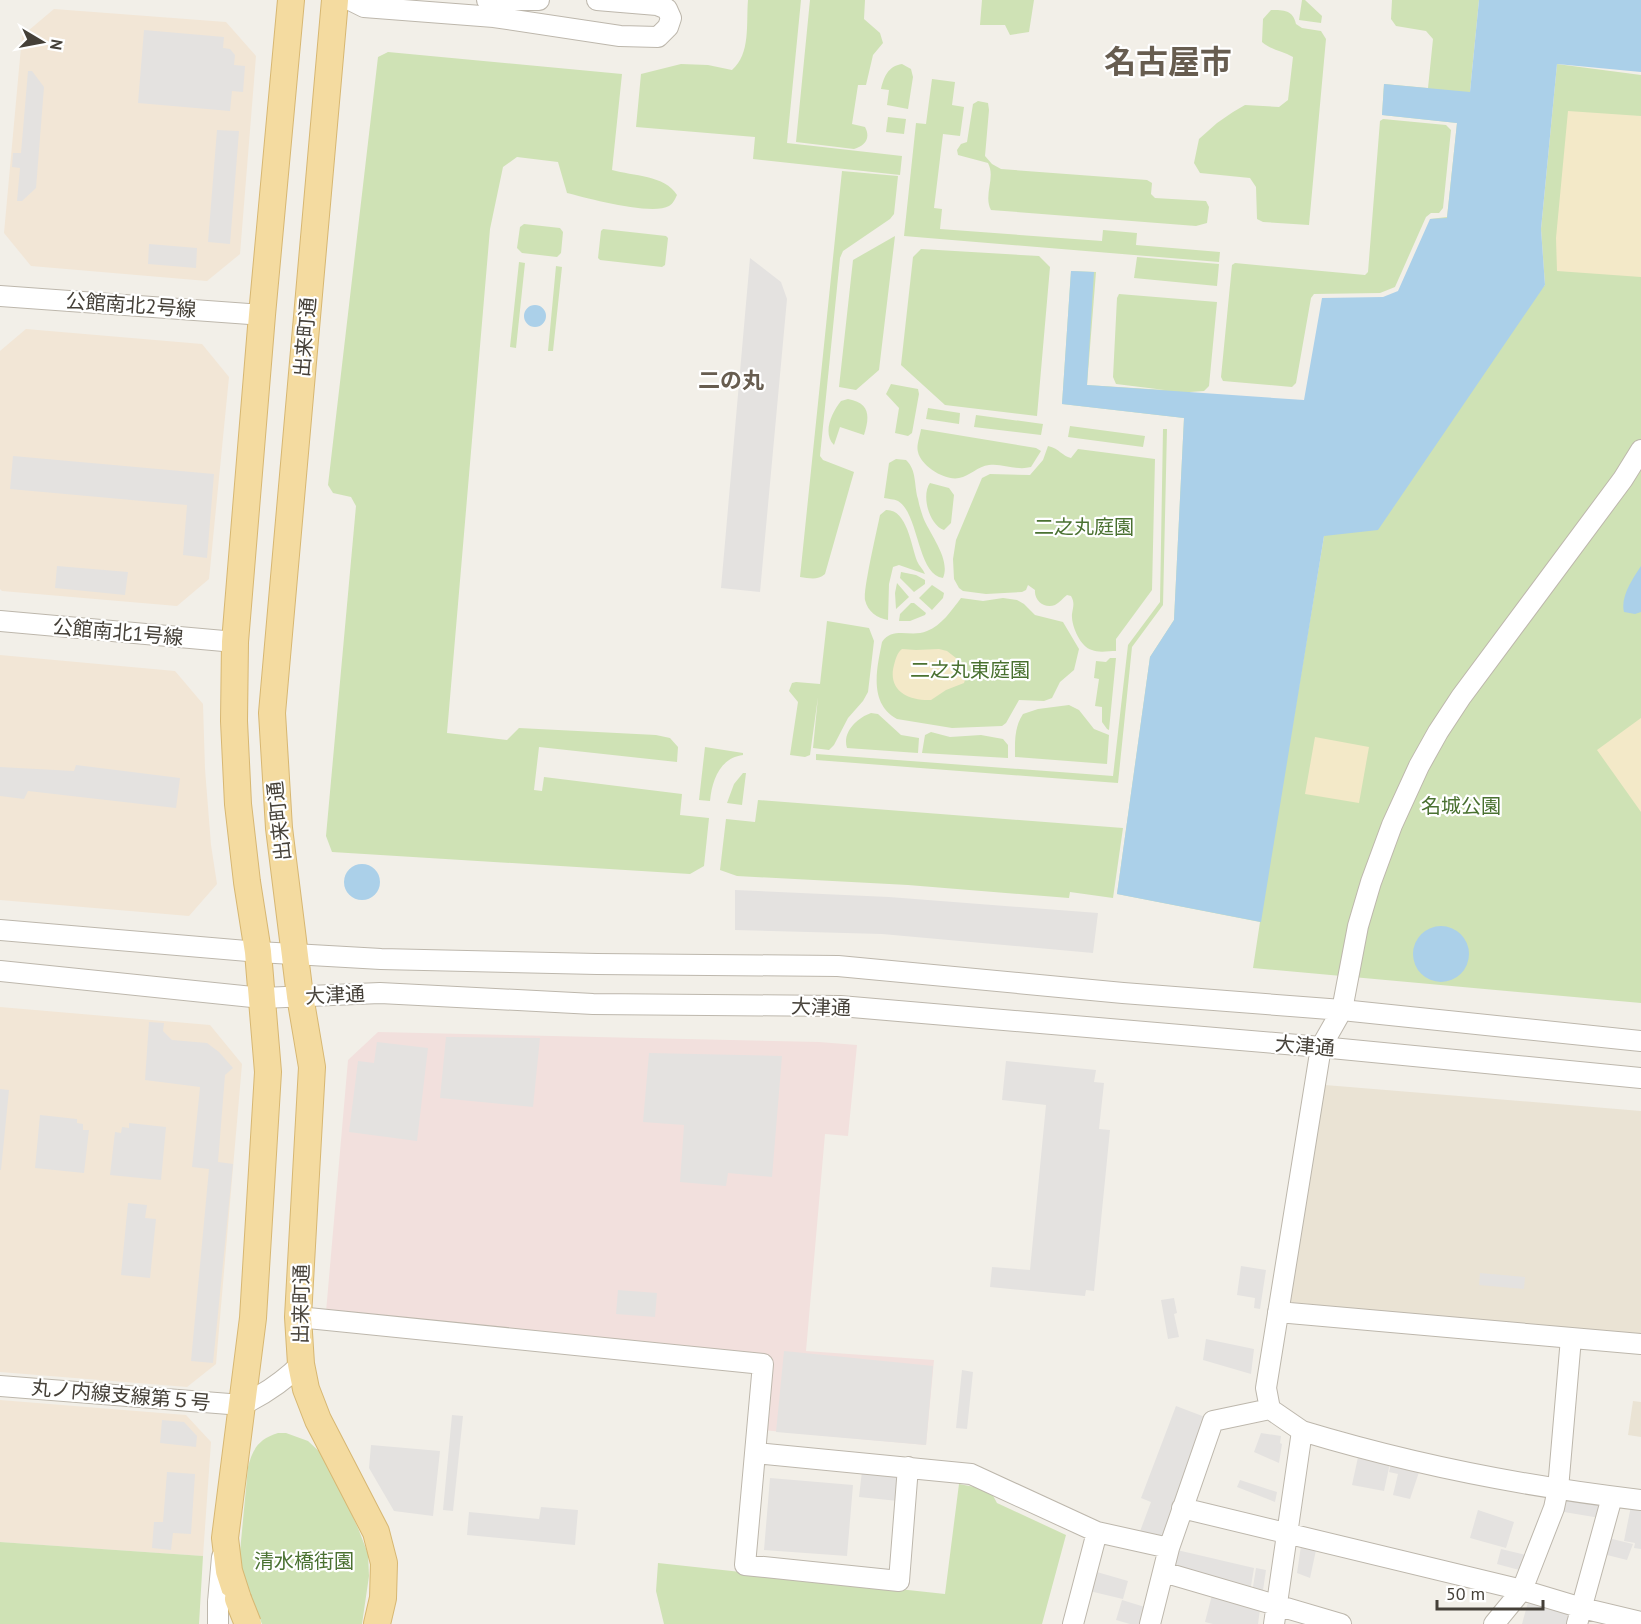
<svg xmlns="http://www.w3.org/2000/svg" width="1641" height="1624" font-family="'PT Sans','Noto Sans JP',sans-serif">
<rect width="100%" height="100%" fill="#f2efe8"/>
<path fill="#f2e6d6" d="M 54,9 L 226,22 L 256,56 L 240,254 L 207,281 L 31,266 L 4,233 L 22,36 Z
M 26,329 L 202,344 L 229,377 L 209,579 L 177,606 L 2,591 L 0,589 L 0,351 Z
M 0,655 L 175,671 L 203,704 L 205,769 L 211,845 L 217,884 L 189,916 L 0,900 Z
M 0,1007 L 210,1025 L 242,1064 L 216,1364 L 187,1387 L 0,1372 Z
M 0,1400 L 186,1415 L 211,1442 L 203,1556 L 0,1542 Z"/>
<path fill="#eae3d4" d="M 1325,1085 L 1641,1111 L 1641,1337 L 1289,1302 Z
M 1633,1401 L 1641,1402 L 1641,1437 L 1628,1435 Z"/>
<path fill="#f2e0dd" d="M 378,1032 L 819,1042 L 857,1045 L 848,1136 L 825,1134 L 806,1351 L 934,1360 L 926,1445 L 762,1430 L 769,1358 L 326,1312 L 348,1060 Z"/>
<path fill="#cfe2b5" d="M 748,0 L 801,0 L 787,143 L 902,156 L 900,175 L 753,159 L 755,137 L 636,127 L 641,74 L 681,64 L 708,65 L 732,70 C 751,54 746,23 748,0 Z
M 810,0 L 865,0 L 864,19 L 880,33 L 883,43 L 873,55 L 866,85 L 858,85 L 852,124 L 865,127 C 871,138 865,146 854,149 L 796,142 Z
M 982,0 L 1034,0 L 1029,32 L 1010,35 L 1005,25 L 980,25 Z
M 1302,0 L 1305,0 L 1322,16 L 1321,23 L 1299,20 Z
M 1392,0 L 1479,0 L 1470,92 L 1460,111 L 1454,220 L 1430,219 L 1447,217 L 1457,123 L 1382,115 L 1384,84 L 1428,88 L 1433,39 L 1426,31 L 1396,26 L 1391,19 Z
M 1271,10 C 1284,10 1293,10 1296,24 L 1302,28 L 1321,31 L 1326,39 L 1309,225 L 1263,222 L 1257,219 L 1256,187 L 1250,178 L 1200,173 L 1194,163 L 1199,139 L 1217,123 L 1233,112 L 1245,105 L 1279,107 L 1288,100 L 1293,57 C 1282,51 1271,50 1262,42 L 1263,19 Z
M 388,52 L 622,74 L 612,170 C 633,176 665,175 677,195 C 675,199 673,204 669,206 C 652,216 587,198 567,193 L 558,162 L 517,157 L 503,167 L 490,229 L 447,733 L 507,740 L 519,728 L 656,735 L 670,738 L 678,747 L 677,762 L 539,747 L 534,790 L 542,791 L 544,777 L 682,794 L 680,815 L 709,818 L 704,866 L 690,874 L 332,852 L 326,836 L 356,506 L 351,497 L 333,493 L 328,485 L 378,57 Z
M 902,64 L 911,69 L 913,77 L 908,109 L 887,105 L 889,90 L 881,89 C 884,77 888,66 902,64 Z
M 1557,64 L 1641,75 L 1641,1003 L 1253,968 L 1260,922 L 1117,894 L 1150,657 L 1174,620 L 1184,418 L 1062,404 L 1071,271 L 1096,272 L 1087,385 L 1165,390 L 1116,384 L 1113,377 L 1117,298 L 1119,294 L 1217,302 L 1209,386 L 1204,391 L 1190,392 L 1287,758 L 1324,536 L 1545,285 L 1541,229 Z
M 932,79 L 955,82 L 952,105 L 964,107 L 960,136 L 943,134 L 934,208 L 942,209 L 940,229 L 1102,241 L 1103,230 L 1137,233 L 1136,245 L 1220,252 L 1219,262 L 904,236 L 916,123 L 926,124 Z
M 978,101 L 988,103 L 989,110 L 985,156 L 992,164 L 1001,169 L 1147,180 L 1152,183 L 1151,194 L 1155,198 L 1206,201 L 1209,207 L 1207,223 L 1196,226 L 991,210 C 983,195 996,178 988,163 L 958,155 L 957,150 L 961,144 L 967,142 L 973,104 Z
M 888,117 L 906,119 L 904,134 L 886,132 Z
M 1383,119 L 1446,125 L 1451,130 L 1443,208 L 1439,213 L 1431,213 L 1426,217 L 1395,287 L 1380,293 L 1314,294 L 1311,298 L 1296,383 L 1292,387 L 1223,381 L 1221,377 L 1232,265 L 1235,263 L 1365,275 L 1368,272 L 1380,121 Z
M 842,171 L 898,176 L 894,214 L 890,219 L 843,251 L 840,258 L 820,456 L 823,460 L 854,472 L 825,574 C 817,581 809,578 800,577 Z
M 524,224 L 560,228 L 563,232 L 561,253 L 557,257 L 522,253 L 517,248 L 520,227 Z
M 603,229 L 666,236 L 668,238 L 665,265 L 662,267 L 600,260 L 598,258 L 601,231 Z
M 895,236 L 879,370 L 856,390 L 839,387 L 853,260 Z
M 921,249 L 1039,256 L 1050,267 L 1037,416 L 945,405 L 901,365 L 913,257 Z
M 1137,257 L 1219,264 L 1217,286 L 1134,278 Z
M 519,262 L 525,263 L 516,348 L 510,347 Z
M 556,266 L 562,267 L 553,351 L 548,351 Z
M 891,384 L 918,389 L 919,394 L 912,433 L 908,436 L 895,433 L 899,408 L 886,394 Z
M 848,399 C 870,403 870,416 864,435 L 840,427 L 834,445 C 822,433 832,412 841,401 Z
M 928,408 L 960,413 L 959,424 L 926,419 Z
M 976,415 L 1043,424 L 1041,435 L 974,427 Z
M 1070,426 L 1145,436 L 1143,447 L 1068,437 Z
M 921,429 L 1036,448 L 1041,451 L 1031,467 C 1016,471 1003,463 989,465 C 978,466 970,476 959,478 C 945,481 921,466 918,452 C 916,446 920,436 921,429 Z
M 1163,429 L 1167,429 L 1163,605 L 1132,647 L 1118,783 L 816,760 L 816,754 L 1113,776 L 1128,645 L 1160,602 Z
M 1048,446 C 1060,449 1062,456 1071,458 L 1078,449 L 1155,459 L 1152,590 L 1116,639 L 1116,651 C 1109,651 1098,653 1092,650 C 1080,647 1071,625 1072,614 C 1073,607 1075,603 1071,596 L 1067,595 C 1063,598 1059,603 1055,605 C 1045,609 1034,601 1035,590 L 1028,585 L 1026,590 L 1022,592 L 986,594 L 963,591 L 959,588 L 954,579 L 953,559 L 956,540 L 982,478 L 990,474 L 1030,475 L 1043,460 Z
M 896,459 L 906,460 C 917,470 914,486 918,499 C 919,505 921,511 923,517 C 930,535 951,559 943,578 C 917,575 919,513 898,501 C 894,499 888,499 884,498 L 889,463 Z
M 930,483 L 949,488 L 954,495 L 951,523 L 944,530 C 929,525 921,495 930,483 Z
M 886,510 C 907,509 911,545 917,561 C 919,566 923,569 925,574 L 899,565 L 893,567 L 889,584 L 888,620 C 877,618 868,612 865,600 C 863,590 877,530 880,515 Z
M 901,572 L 916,575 L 925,580 L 925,584 L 914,592 L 900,578 Z
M 897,583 L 909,597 L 896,609 L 895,593 Z
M 932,585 L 944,593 L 943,598 L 932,610 L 919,598 Z
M 961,598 L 983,601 L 1003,598 L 1017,600 L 1024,604 L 1035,615 L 1063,622 L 1079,649 L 1074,670 L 1060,682 L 1052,698 L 1044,701 L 1019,700 L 1006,723 L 1002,726 L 952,728 L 897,719 C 868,703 877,668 882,642 C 893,626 911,638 927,631 C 942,625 951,611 961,598 Z
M 911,603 L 914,603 L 926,613 L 925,615 L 910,621 L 899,621 L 900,614 Z
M 827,621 L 869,628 L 874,641 L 868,692 L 863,701 L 848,718 L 834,745 L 829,750 L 813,748 L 818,697 L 810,755 L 805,757 L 790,755 L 798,702 L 789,691 L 792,683 L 796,682 L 820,684 Z
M 1110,658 L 1116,658 L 1109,730 L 1107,729 L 1102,722 L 1102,707 L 1095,706 L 1099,679 L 1094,678 L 1096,661 L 1106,662 Z
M 1069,705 L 1079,710 L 1094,729 L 1109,735 L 1107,764 L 1015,757 C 1015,741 1014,728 1023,714 L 1038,709 Z
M 871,713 L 878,714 L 901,735 L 919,738 L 918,753 L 847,748 C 842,732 857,718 871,713 Z
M 931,732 L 950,737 L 981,735 L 1003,739 L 1008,745 L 1008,758 L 922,753 L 925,735 Z
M 705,747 L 743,753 L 743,755 C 720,758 712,780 710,801 L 699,800 Z
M 743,773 L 746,773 L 742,805 L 727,803 L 734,784 Z
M 758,800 L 1123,828 L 1113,898 L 1070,892 L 1069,898 L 908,885 L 737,876 L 720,870 L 726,819 L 755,822 Z
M 278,1433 L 286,1433 L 308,1441 L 323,1455 L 358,1528 L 368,1554 L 369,1576 L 362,1624 L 262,1624 L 242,1574 L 240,1552 L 248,1467 C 253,1448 259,1439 278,1433 Z
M 959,1484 L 990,1490 L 997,1503 L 1066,1535 L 1042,1624 L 664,1624 L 656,1591 L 658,1563 L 945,1594 Z
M 0,1542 L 203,1556 L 199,1624 L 0,1624 Z"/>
<path fill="#f3e9c8" d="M 1568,111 L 1641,116 L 1641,277 L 1557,271 L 1556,238 Z
M 902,649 L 916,650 L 939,649 L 947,651 L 956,658 L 958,669 L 966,677 L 964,683 L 946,690 L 931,700 C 909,701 887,691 894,665 C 896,658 897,653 902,649 Z
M 1641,718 L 1641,812 L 1597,750 Z
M 1315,737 L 1369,747 L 1359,803 L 1305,794 Z"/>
<path fill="#e4e2e0" d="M 144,30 L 224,37 L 223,48 L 230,49 L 235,55 L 234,65 L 245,66 L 243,92 L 232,91 L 230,111 L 138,103 Z
M 28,71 L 32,71 L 44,87 L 36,188 L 22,201 L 17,201 L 20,168 L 12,167 L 13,153 L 21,153 Z
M 217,130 L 239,131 L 230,244 L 208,242 Z
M 149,244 L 197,248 L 196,268 L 148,264 Z
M 750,258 L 781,282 L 787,299 L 760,592 L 721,588 Z
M 13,456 L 214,474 L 207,558 L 183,555 L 187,505 L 10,489 Z
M 57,566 L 128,572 L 125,595 L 55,588 Z
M 76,765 L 180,778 L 176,808 L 28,791 L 24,799 L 0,796 L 0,767 L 74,771 Z
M 735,890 L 889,897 L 1098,913 L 1093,953 L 882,934 L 735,930 Z
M 149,1022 L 164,1023 L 163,1031 L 172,1040 L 207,1043 L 219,1052 L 233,1068 L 225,1075 L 218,1162 L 233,1164 L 213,1363 L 191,1361 L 209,1169 L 192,1167 L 200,1087 L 145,1080 Z
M 446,1037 L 540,1038 L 533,1107 L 440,1098 Z
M 377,1042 L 428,1048 L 417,1141 L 349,1132 L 358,1061 L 374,1063 Z
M 649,1053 L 782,1056 L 772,1177 L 728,1173 L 726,1186 L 680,1182 L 684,1125 L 643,1122 Z
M 1006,1061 L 1096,1070 L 1094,1082 L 1104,1083 L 1099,1129 L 1110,1130 L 1094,1291 L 1086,1290 L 1085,1296 L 990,1287 L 992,1267 L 1030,1270 L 1046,1105 L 1002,1100 Z
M 0,1089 L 9,1090 L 1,1170 L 0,1170 Z
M 40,1115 L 77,1119 L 77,1123 L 83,1124 L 83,1130 L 89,1130 L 84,1173 L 35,1168 Z
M 129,1123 L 166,1127 L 161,1180 L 110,1175 L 115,1132 L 121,1133 L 122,1127 L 129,1128 Z
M 128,1203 L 147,1205 L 145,1218 L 156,1219 L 150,1278 L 121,1275 Z
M 1241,1266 L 1266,1270 L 1260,1309 L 1254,1308 L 1255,1298 L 1237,1295 Z
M 1480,1273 L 1525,1277 L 1524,1289 L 1479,1285 Z
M 618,1290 L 657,1293 L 655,1317 L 616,1314 Z
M 1174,1298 L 1177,1313 L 1174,1314 L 1179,1337 L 1168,1339 L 1161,1300 Z
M 1206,1339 L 1254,1349 L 1251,1374 L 1203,1360 Z
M 784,1351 L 933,1366 L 926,1445 L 776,1432 Z
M 962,1370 L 973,1372 L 967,1429 L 956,1428 Z
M 1176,1406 L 1205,1417 L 1160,1542 L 1139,1534 L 1151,1502 L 1141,1498 Z
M 452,1415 L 463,1416 L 453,1511 L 443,1510 Z
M 162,1420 L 184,1422 L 197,1436 L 196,1447 L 160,1443 Z
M 1261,1433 L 1281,1436 L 1280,1443 L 1282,1444 L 1279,1463 L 1254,1452 Z
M 371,1445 L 440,1451 L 433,1516 L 394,1511 L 369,1468 Z
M 1358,1457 L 1390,1463 L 1384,1491 L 1352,1485 Z
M 1391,1463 L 1420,1469 L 1410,1499 L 1393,1495 L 1398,1474 L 1389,1472 Z
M 862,1471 L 897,1474 L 900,1479 L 898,1501 L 859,1497 Z
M 167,1472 L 195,1474 L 191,1534 L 173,1533 L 171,1550 L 152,1548 L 154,1522 L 163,1522 Z
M 770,1478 L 853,1485 L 847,1556 L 764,1550 Z
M 1240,1480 L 1277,1492 L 1275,1502 L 1237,1487 Z
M 1567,1498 L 1598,1503 L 1602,1508 L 1600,1518 L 1558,1511 L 1561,1502 Z
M 1631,1506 L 1641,1508 L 1641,1549 L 1634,1548 L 1635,1543 L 1624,1541 Z
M 541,1507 L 578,1510 L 575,1545 L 467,1535 L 469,1512 L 539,1519 Z
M 1478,1510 L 1514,1522 L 1506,1548 L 1470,1538 Z
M 1604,1537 L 1633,1544 L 1627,1560 L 1599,1553 Z
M 1301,1546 L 1316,1550 L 1310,1578 L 1297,1573 Z
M 1501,1549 L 1530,1556 L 1523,1571 L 1497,1564 Z
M 1177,1550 L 1254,1568 L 1250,1592 L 1173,1566 Z
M 1256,1568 L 1266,1570 L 1262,1597 L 1252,1593 Z
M 1090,1570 L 1128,1581 L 1123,1599 L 1085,1590 Z
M 1212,1595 L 1260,1609 L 1258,1624 L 1213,1624 L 1205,1622 Z
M 1122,1600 L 1148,1608 L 1144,1624 L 1130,1624 L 1116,1620 Z
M 1528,1602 L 1570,1613 L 1574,1624 L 1522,1624 Z"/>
<path fill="#abd0e9" d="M 1479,0 L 1641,0 L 1641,72 L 1557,64 L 1541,229 L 1545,285 L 1378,530 L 1324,536 L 1261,922 L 1117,894 L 1150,657 L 1174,620 L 1184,418 L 1062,404 L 1071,271 L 1094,272 L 1087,385 L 1304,400 L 1322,298 L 1383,297 L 1398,291 L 1430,219 L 1447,218 L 1457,123 L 1382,115 L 1384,84 L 1470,92 Z
M524 316a11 11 0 1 1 22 0a11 11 0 1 1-22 0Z
M 1641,566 L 1641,612 L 1635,614 L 1624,612 C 1620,597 1633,578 1641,566 Z
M344 882a18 18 0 1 1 36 0a18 18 0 1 1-36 0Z
M1413 954a28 28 0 1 1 56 0a28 28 0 1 1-56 0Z"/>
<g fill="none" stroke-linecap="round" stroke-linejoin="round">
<defs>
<path id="minor" d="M 350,0 L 364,7 L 494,17 L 620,36 L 658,37 L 668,27 L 671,18 L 667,9 L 657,5 L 597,0
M 487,0 L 539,0
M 0,296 L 262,315
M 0,621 L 235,642
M 0,930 L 258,952 L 381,959 L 597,964 L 838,966 L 1123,993 L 1342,1010 L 1641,1041
M 0,971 L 262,998 L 380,993 L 593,1004 L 840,1006 L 1321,1047 L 1641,1078
M 1278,1312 L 1641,1344
M 298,1317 L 763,1364 L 745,1565 L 899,1581 L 908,1467
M 0,1386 L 242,1405 C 265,1394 283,1382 301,1364
M 1302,1431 C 1411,1464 1528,1487 1641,1500
M 756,1453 L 971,1474 L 1097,1532 L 1169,1548
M 1182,1508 L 1522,1590 L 1582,1608 L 1641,1622
M 1163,1572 L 1341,1624
M 218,1602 L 222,1557
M 1073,1624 L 1097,1532
M 1150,1624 L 1169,1548 L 1213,1421 L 1270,1409
M 1274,1624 L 1302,1431 L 1270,1409 L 1266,1388 L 1321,1047 L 1342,1010 L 1358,926 L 1371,882 L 1392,825 L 1419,766 L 1438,732 L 1461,697 L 1623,479 L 1641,450
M 1494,1624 L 1522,1590 L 1554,1508 L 1558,1489 L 1571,1338
M 1577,1624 L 1612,1497"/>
<path id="major" d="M 335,0 L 272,713 L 279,828 L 300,996 L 312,1067 L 298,1317 L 301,1364 L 306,1389 L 318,1420 L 376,1532 L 384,1563 L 383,1598 L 377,1624
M 238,1599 L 229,1571 L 225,1538 L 253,1318 L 268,1072 L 258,952 L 247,882 L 238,804 L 234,721 L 235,642 L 262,315 L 291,0"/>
</defs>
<use href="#minor" stroke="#bdb7ac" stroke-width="22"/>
<use href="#major" stroke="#d7b772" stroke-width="28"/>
<use href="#minor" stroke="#fff" stroke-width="20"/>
<use href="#major" stroke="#f4dba0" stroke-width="26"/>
<defs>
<path id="minor-bridge" d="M 218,1624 L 218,1602"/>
<path id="major-bridge" d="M 238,1599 L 248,1624"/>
</defs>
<use href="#minor-bridge" stroke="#bdb7ac" stroke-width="22" stroke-linecap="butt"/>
<use href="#major-bridge" stroke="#d7b772" stroke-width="28" stroke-linecap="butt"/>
<use href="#minor-bridge" stroke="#fff" stroke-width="20"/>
<use href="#major-bridge" stroke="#f4dba0" stroke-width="26"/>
</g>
<g text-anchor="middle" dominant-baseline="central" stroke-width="4.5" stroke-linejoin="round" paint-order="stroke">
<g font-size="20" fill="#454038" stroke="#fff">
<text transform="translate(131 305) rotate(4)">公館南北2号線</text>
<text transform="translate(305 337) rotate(-85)">出来町通</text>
<text transform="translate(118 632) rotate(5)">公館南北1号線</text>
<text transform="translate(279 821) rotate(-96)">出来町通</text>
<text transform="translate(335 995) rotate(-3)">大津通</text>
<text transform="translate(821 1007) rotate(2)">大津通</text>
<text transform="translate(1305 1046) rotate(5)">大津通</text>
<text transform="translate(301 1304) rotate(-89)">出来町通</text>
<text transform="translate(121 1395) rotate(5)">丸ノ内線支線第５号</text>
</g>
<g font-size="20" fill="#4a7131" stroke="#fff">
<text x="1084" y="527">二之丸庭園</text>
<text x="970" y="670">二之丸東庭園</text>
<text x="1461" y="806">名城公園</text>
<text x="304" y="1561">清水橋街園</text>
</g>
<g font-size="22" font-weight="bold" fill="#675d50" stroke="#fff">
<text x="731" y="380">二の丸</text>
</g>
<g font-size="32" font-weight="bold" fill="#675d50" stroke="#fff">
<text x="1168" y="61">名古屋市</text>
</g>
</g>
<g transform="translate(42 42) rotate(100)" stroke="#ffffff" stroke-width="4.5" paint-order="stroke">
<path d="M0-4.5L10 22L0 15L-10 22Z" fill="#454038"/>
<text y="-9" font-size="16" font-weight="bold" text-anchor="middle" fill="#454038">N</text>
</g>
<path d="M1437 1600v9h106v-9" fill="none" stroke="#454038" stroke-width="3"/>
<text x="1446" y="1600" font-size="18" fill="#454038" stroke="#ffffff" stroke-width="4.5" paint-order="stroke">50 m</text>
</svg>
